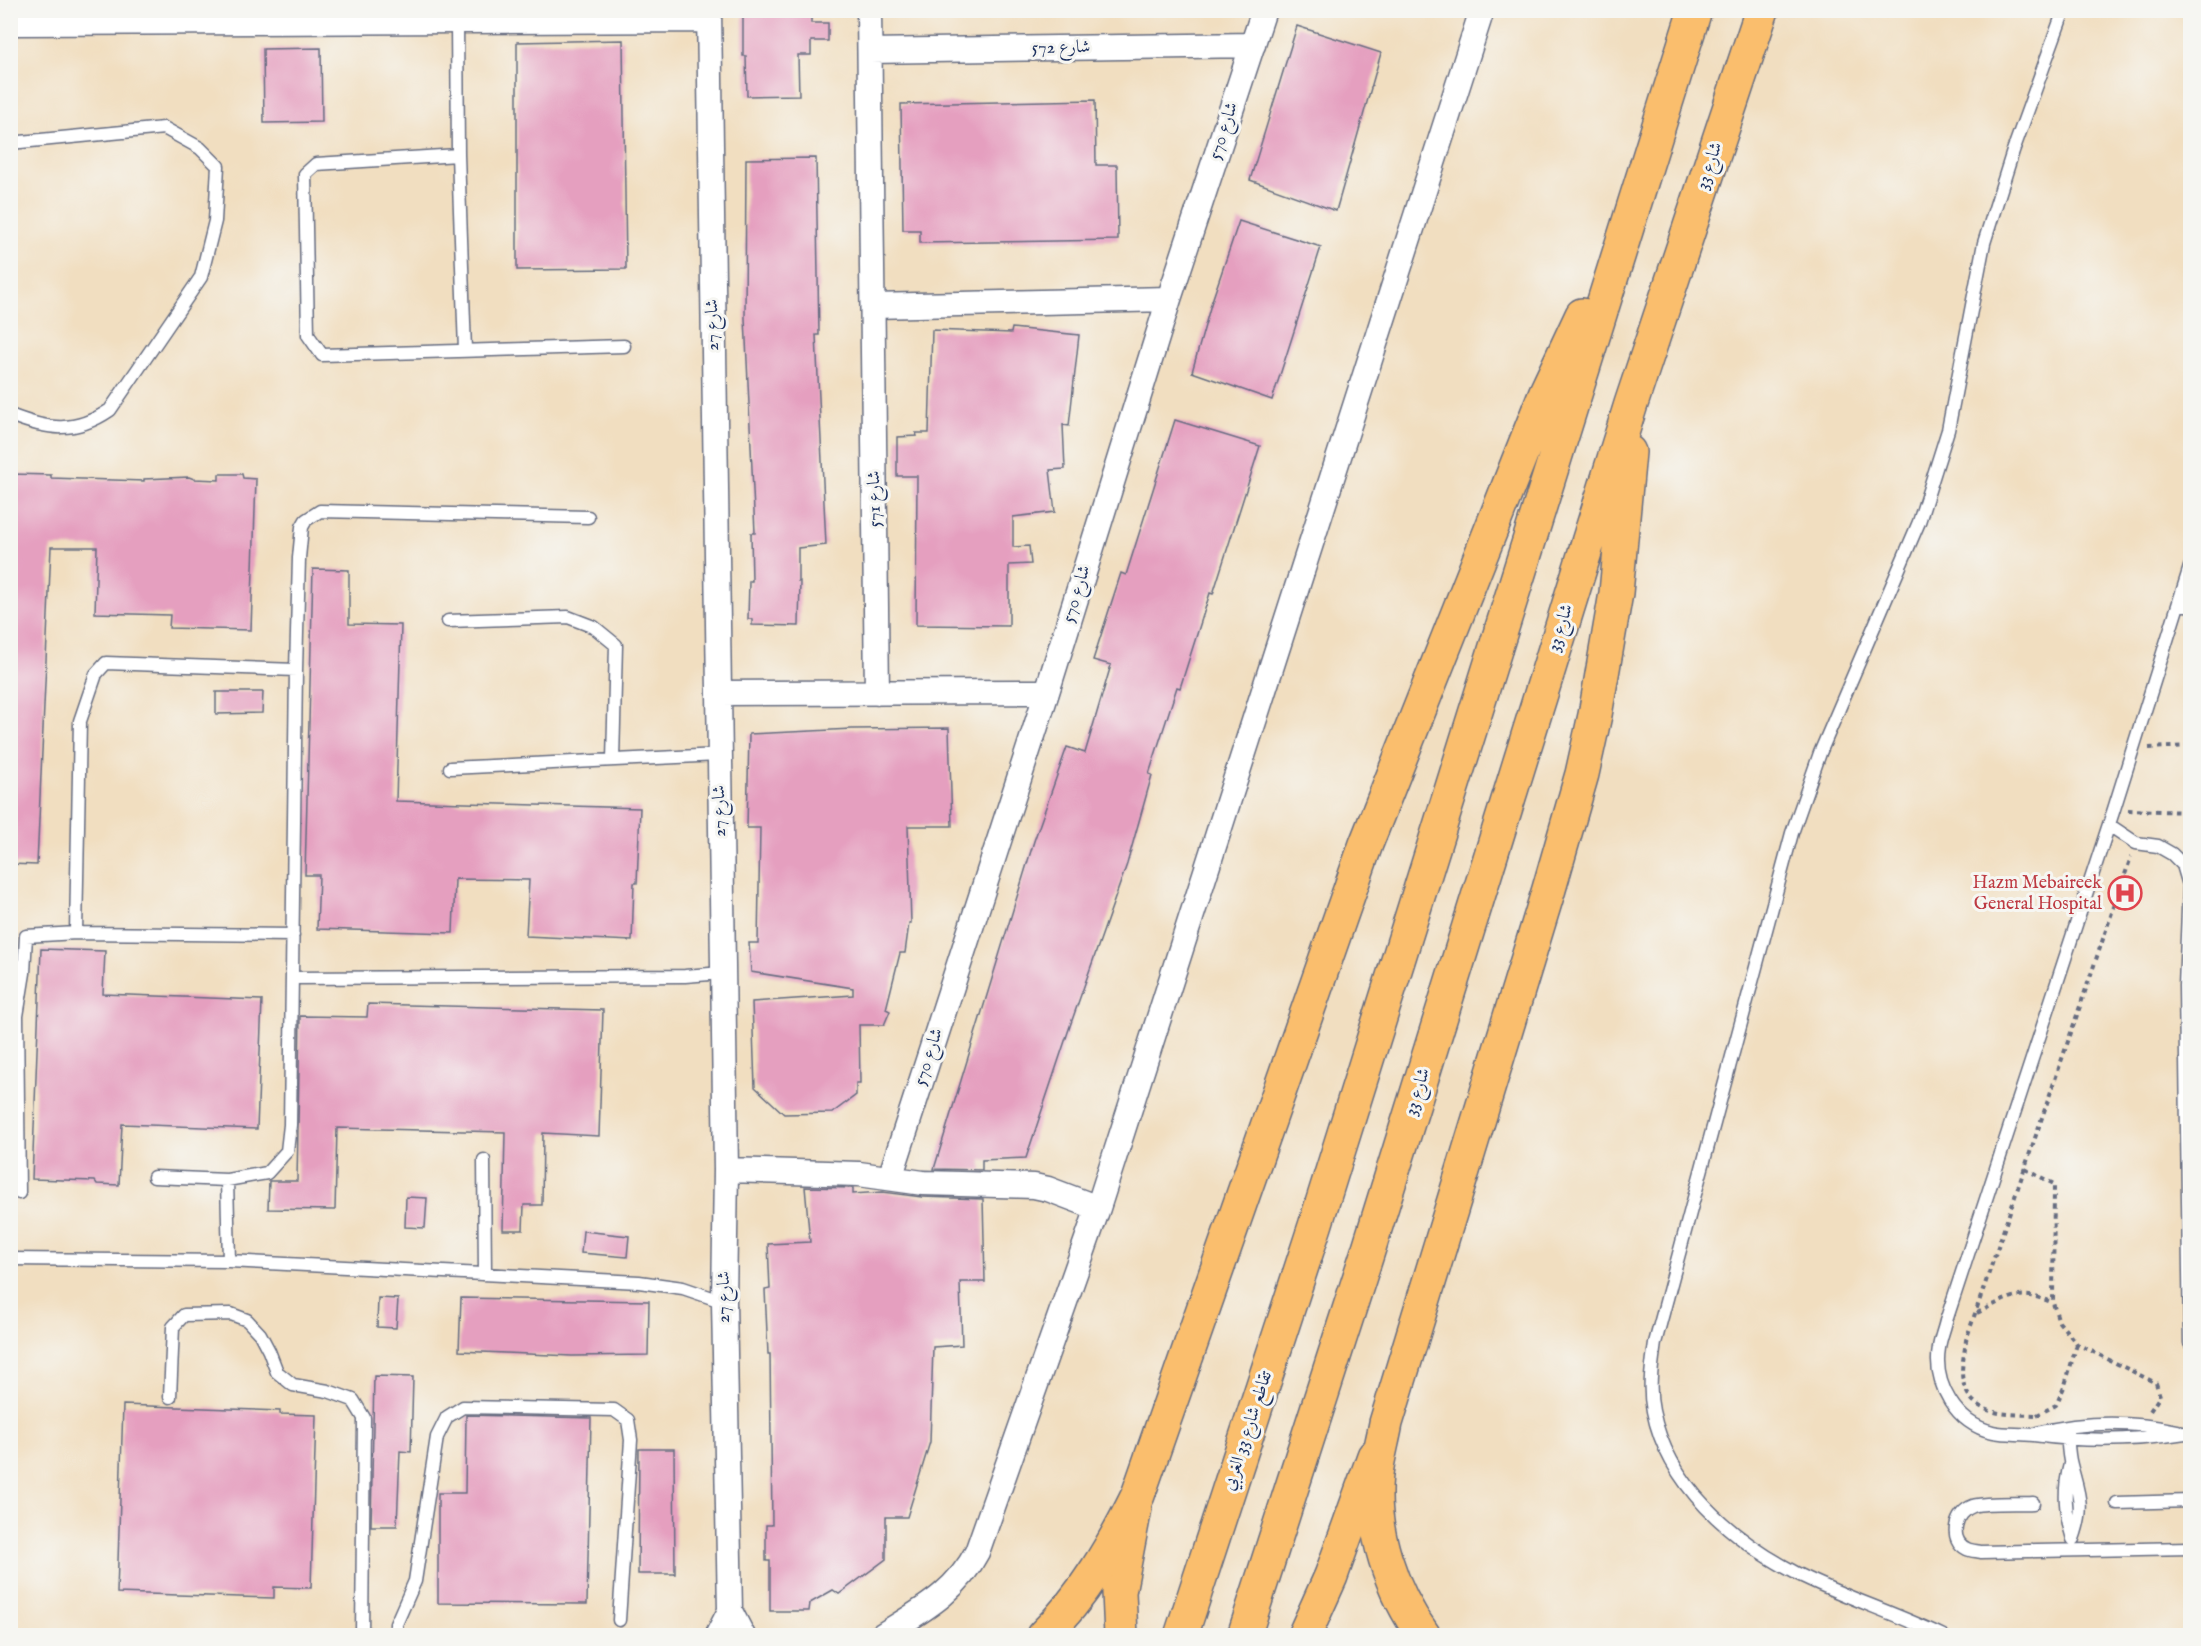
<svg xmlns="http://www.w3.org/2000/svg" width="2201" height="1646" font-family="'IM FELL English',Amiri,serif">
<rect width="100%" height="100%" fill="#f6f6f2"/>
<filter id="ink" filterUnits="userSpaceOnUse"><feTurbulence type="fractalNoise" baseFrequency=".0167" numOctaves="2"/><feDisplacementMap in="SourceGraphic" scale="12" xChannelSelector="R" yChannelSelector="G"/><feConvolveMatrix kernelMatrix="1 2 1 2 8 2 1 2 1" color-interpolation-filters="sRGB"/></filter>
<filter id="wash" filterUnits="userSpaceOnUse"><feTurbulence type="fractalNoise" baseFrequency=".008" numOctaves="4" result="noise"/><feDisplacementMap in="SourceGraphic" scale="24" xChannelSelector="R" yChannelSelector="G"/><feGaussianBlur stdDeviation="1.35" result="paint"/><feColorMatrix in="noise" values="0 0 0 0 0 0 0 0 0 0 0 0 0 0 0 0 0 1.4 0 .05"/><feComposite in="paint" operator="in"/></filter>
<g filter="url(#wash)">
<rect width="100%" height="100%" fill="#f1dec0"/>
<g id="blocks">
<path fill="#e59fbf" d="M 743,10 L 811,10 L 811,23 L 828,23 L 828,41 L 811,41 L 811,55 L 798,55 L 799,95 L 747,96 L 746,56 L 743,56 Z
M 1297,26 L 1381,53 L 1336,211 L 1250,180 Z
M 623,40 L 626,269 L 517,270 L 517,42 Z
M 321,48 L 322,122 L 264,123 L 263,49 Z
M 1095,100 L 1096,165 L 1117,165 L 1118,240 L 920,243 L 920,230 L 903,230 L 901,104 Z
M 816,158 L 819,335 L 816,335 L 826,545 L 798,548 L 798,581 L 800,581 L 799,626 L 752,625 L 752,619 L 748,619 L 749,581 L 752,581 L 751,533 L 755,533 L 745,318 L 746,159 Z
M 1239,221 L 1321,247 L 1272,400 L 1192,372 L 1211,304 Z
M 1012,328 L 1079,335 L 1069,426 L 1063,425 L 1065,469 L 1050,470 L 1055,512 L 1013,517 L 1013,547 L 1029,546 L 1031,564 L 1009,565 L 1009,626 L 916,625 L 917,476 L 897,476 L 897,437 L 917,436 L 916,433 L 929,433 L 932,330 L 1011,333 Z
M 1175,420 L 1260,446 L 1213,594 L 1210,593 L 1180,688 L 1177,687 L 1149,774 L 1152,775 L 1127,864 L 1070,1026 L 1026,1158 L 982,1160 L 982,1170 L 934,1169 L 1034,841 L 1067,747 L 1085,753 L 1111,665 L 1093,660 L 1121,573 L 1126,575 Z
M 10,474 L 51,475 L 51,478 L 144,481 L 144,479 L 189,477 L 194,479 L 219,480 L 219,474 L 242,474 L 243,478 L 256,479 L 251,630 L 169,628 L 170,615 L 95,613 L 97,547 L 51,547 L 37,865 L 10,864 Z
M 313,569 L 349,570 L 349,624 L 401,625 L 396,801 L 640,808 L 637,883 L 634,883 L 632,941 L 526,936 L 529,880 L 455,879 L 453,933 L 317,929 L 319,875 L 305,875 Z
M 216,692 L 263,692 L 262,713 L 216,714 Z
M 949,728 L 952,826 L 908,826 L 911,923 L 909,923 L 905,953 L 900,953 L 886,1009 L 890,1011 L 884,1025 L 859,1025 L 860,1083 L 856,1083 L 856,1095 L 832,1113 L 784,1114 L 755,1087 L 752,1002 L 853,995 L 853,988 L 751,972 L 749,943 L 758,943 L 760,828 L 747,828 L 749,734 L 852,729 Z
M 41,949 L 105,951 L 103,994 L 262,1000 L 257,1129 L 122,1124 L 119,1185 L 97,1184 L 95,1181 L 32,1179 Z
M 368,1004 L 603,1010 L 599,1136 L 543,1133 L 542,1205 L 524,1205 L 523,1230 L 503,1230 L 505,1132 L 337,1128 L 335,1210 L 268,1209 L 269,1181 L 297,1181 L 300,1016 L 367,1017 Z
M 805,1187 L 853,1188 L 853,1194 L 882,1192 L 922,1197 L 983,1199 L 985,1282 L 960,1282 L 962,1345 L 933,1347 L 930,1442 L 907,1517 L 886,1517 L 886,1559 L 839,1594 L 833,1590 L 810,1603 L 809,1611 L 770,1611 L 770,1561 L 766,1561 L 766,1525 L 772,1525 L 770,1354 L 768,1354 L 765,1290 L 770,1289 L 768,1244 L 810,1242 Z
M 406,1197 L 427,1198 L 425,1228 L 405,1227 Z
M 583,1231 L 629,1236 L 627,1257 L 581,1253 Z
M 378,1298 L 398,1299 L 396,1328 L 377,1327 Z
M 461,1298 L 649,1301 L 648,1355 L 572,1356 L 459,1351 Z
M 374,1376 L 413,1377 L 411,1452 L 400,1451 L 397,1526 L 371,1526 Z
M 123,1405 L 280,1411 L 280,1414 L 316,1415 L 311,1588 L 274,1587 L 274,1598 L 117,1593 Z
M 466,1415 L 591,1418 L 587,1604 L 438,1603 L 438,1493 L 465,1493 Z
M 639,1449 L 674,1449 L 675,1574 L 638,1574 Z"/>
</g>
</g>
<g filter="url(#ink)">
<use href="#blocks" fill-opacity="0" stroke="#666c80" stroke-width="1.5"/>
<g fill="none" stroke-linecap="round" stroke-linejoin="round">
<defs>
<path id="lane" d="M 457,21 L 458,155 L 465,350
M 10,143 L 164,128 L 200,148 L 218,166 L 215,221 L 201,277 L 110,410 C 75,434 48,430 10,415
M 458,155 L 316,164 L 305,174 L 308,335 L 322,355 L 624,346
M 2179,603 L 2190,606
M 448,621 L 568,617 L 594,627 L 616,645 L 613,760
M 450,768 L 719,755
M 2109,825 L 2136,843 L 2158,846 L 2172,854 L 2183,865 L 2189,885 L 2185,986 L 2190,1343
M 76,933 L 80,721 L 96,674 L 106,663 L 296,670
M 293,978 L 685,976 L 722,973
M 484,1160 L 485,1274
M 154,1177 L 227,1180 L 267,1173 L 287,1151 L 290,1125 L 296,670 L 299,558 L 302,527 L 306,520 L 320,511 L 588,517
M 227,1180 L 229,1261
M 19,1193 L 17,1016 L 24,973 L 26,936 L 76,933 L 293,935
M 10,1259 L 229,1261 L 639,1282 L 683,1288 L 724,1302
M 170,1397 L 173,1327 L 184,1315 L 231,1314 L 247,1320 L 260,1334 L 269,1351 L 277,1372 L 293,1385 L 328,1391 L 353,1400 L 364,1418 L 362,1636
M 2067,1432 C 2068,1442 2068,1455 2071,1465 C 2079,1496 2085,1506 2073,1539
M 2037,1433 C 2084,1421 2131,1421 2178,1431
M 2185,1433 C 2135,1441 2085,1442 2034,1435 C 2021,1433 2007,1435 1993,1432 C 1956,1424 1933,1384 1939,1348 C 1940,1339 1944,1330 1946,1321 L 2114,809 L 2190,567
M 2070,1464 C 2063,1491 2065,1513 2073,1539
M 2033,1503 C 2018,1504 1986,1502 1973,1506 C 1955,1512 1948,1540 1967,1549 C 1971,1551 1977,1551 1981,1552 L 2190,1548
M 2117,1503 L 2190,1501
M 396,1636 L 396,1624 L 415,1581 L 437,1437 L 447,1417 L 463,1407 L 614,1410 L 628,1420 L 631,1440 L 619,1620
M 1943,1636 C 1895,1613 1844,1597 1796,1573 C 1731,1539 1668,1485 1653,1411 C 1648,1388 1652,1365 1655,1343 L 1792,833 L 1820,753 L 1919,522 L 1948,430 L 1984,243 L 2013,151 L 2064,10"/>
<path id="street" d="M 709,10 L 726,1170 L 724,1302 L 730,1611 L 743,1636
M 869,10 L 877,693
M 10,23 L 709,20
M 870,51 L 1253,45
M 873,306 L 1169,299
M 719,693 L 1047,692
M 726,1170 L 859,1174 L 923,1183 L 1034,1186 L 1048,1189 L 1098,1208
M 890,1178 L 1047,692 L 1169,299 L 1264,10
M 717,1636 L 730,1611
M 881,1636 C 920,1611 955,1594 977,1552 L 1098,1208 L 1482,10"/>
<path id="primary" d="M 1121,1636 L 1119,1592 L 1135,1508
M 1304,1636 L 1331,1576 L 1374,1456"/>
<path id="highway" d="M 1043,1636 C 1084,1596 1113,1546 1138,1495 L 1366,844 L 1545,394 L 1582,315
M 1181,1636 L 1315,1226 L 1695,10
M 1244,1636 L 1369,1248 L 1631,404 L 1762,10
M 1424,1636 C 1391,1591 1370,1530 1376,1474 C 1378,1457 1383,1440 1386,1423 L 1549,889 L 1582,774 L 1595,715 L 1616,593 L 1629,452"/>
</defs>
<use href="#lane" stroke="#666c80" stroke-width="15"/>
<use href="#street" stroke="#666c80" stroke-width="27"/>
<use href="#primary" stroke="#666c80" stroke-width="36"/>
<use href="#highway" stroke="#666c80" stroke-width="36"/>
<path stroke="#666c80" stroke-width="4" stroke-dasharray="4.5 4.5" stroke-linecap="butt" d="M 2149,748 L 2190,746
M 2128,810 L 2190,812
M 2025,1169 L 2054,1184 L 2053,1303 L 2059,1322 L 2077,1344 L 2156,1383 L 2160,1396 L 2150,1411
M 1977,1313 C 2008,1298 2019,1288 2053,1303
M 2035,1415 C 2006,1414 1971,1417 1963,1381 C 1960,1369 1965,1352 1966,1340 L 2131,857
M 2037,1415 L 2056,1405 L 2065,1385 L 2077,1344"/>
<use href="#lane" stroke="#fff" stroke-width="12"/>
<use href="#street" stroke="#fff" stroke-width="24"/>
<use href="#primary" stroke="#fabe6d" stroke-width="33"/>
<use href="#highway" stroke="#fabe6d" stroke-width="33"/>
</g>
</g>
<defs>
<symbol id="hospital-ring" viewBox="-11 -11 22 22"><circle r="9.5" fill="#f6f6f2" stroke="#e0444e" stroke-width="1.5"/><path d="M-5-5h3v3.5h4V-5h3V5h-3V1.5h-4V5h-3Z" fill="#e0444e"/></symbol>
</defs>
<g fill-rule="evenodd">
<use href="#hospital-ring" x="2106" y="874" width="38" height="38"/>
</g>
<g text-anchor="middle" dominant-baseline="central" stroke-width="6" stroke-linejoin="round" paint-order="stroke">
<g font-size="18" fill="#1b2f5e" stroke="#f6f6f2">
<text transform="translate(1061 48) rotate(-1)">شارع 572</text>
<text transform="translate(1224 131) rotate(-72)">شارع 570</text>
<text transform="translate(1710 166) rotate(-72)">شارع 33</text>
<text transform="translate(713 325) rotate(-91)">شارع 27</text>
<text transform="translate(875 499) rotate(-91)">شارع 571</text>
<text transform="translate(1077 594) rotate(-73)">شارع 570</text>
<text transform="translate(1561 628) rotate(-73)">شارع 33</text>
<text transform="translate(720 811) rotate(-91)">شارع 27</text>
<text transform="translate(929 1057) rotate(-72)">شارع 570</text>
<text transform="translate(1418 1092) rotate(-73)">شارع 33</text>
<text transform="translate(724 1297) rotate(-90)">شارع 27</text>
<text transform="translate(1248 1431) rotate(-72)">تقاطع شارع 33 الغربي</text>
</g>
<g font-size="18" fill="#be3a42" stroke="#f6f6f2" text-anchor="end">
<text x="2102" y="883">Hazm Mebaireek<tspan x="2102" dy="21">General Hospital</tspan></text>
</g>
</g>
<rect width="2201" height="1646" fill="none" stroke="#f6f6f2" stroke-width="36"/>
</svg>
